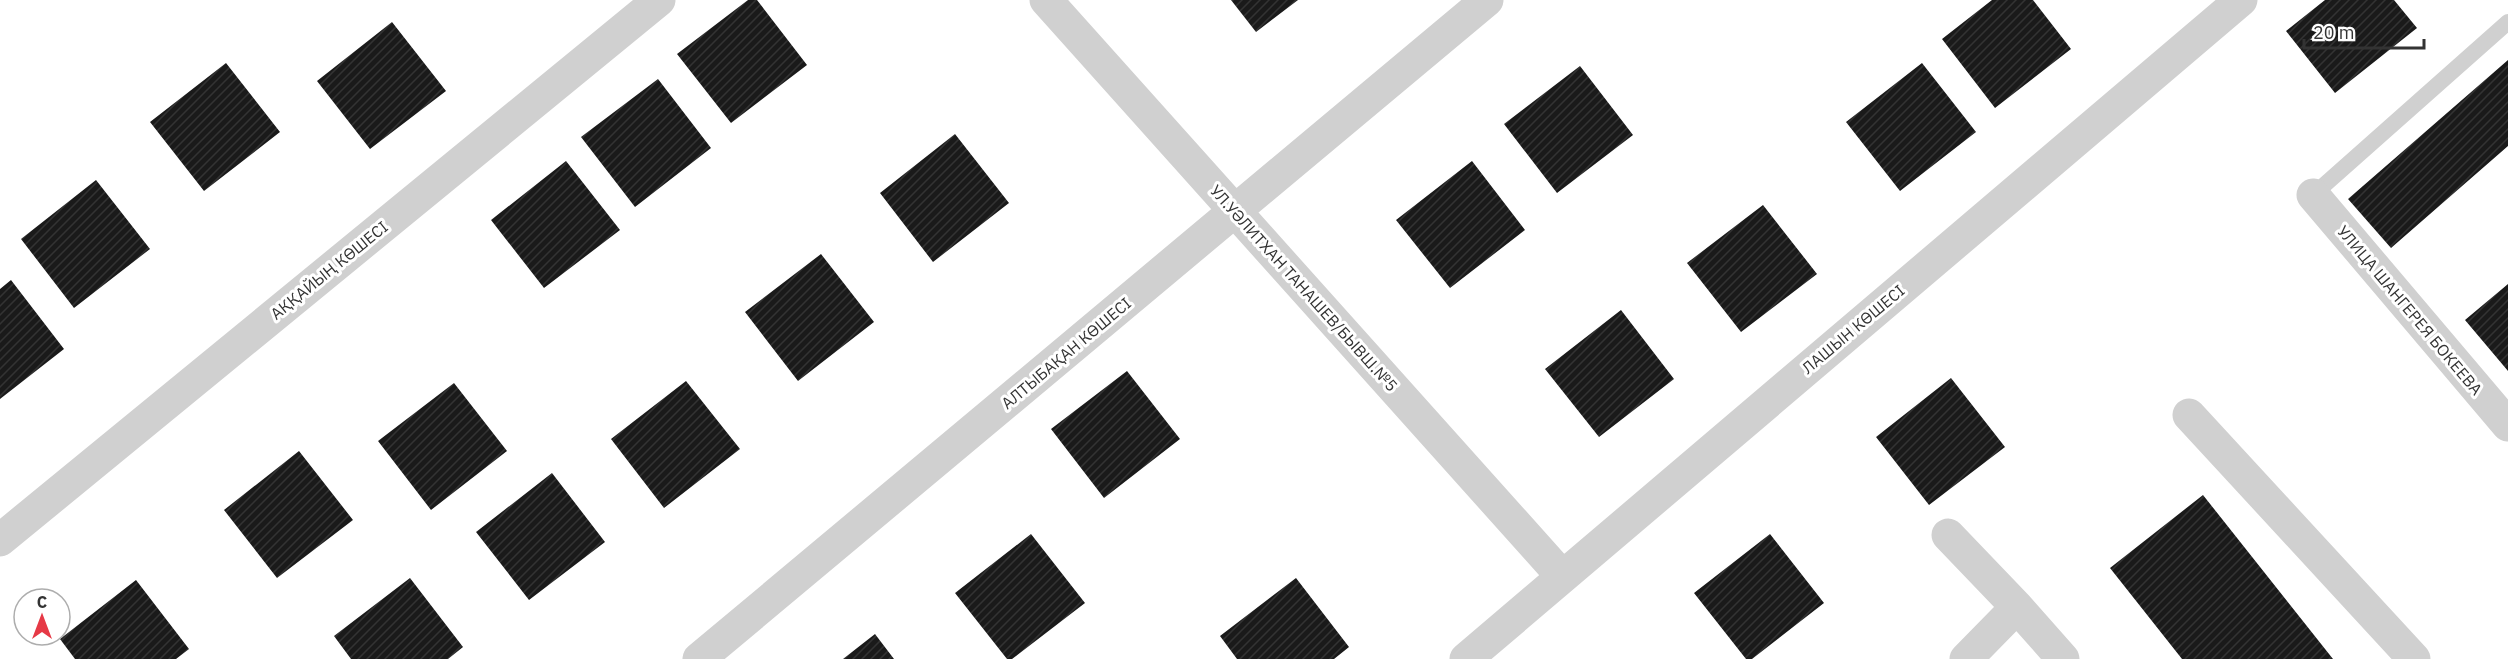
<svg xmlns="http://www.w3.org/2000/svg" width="2508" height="659" font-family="'IBM Plex Sans',sans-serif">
<defs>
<pattern id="building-hatch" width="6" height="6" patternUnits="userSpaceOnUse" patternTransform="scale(1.5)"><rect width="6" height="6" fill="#1a1a1a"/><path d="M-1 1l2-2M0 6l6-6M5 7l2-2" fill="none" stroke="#333"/></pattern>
</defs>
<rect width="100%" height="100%" fill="#fff"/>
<path fill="url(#building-hatch)" d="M 748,0 L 757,0 L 807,65 L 731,123 L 677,54 Z
M 1231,0 L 1298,0 L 1256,32 Z
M 1992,0 L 2033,0 L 2071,49 L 1995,108 L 1942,39 Z
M 2325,0 L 2394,0 L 2417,28 L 2335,93 L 2286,31 Z
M 392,22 L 446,91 L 370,149 L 317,81 Z
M 2508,60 L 2508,146 L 2391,248 L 2348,199 Z
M 226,63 L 280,132 L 204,191 L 150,122 Z
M 1922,63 L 1976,132 L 1900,191 L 1846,122 Z
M 1580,66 L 1633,135 L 1557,193 L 1504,124 Z
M 658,79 L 711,148 L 635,207 L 581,137 Z
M 955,134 L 1009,203 L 933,262 L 880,193 Z
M 566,161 L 620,230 L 544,288 L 491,220 Z
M 1472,161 L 1525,230 L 1450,288 L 1396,220 Z
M 96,180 L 150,249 L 74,308 L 21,239 Z
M 1763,205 L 1817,274 L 1741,332 L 1687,263 Z
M 821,254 L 874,322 L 798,381 L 745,312 Z
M 11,280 L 64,349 L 0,399 L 0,289 Z
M 2508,284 L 2508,371 L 2465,320 Z
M 1621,310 L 1674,379 L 1599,437 L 1545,369 Z
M 1127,371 L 1180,439 L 1104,498 L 1051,429 Z
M 1951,378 L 2005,447 L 1929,505 L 1876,437 Z
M 686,381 L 740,449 L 664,508 L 611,439 Z
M 454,383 L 507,451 L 431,510 L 378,441 Z
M 299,451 L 353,520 L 277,578 L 224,510 Z
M 552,473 L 605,542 L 529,600 L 476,532 Z
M 2203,495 L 2333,659 L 2182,659 L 2110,568 Z
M 1031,534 L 1085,603 L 1012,659 L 1007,659 L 955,593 Z
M 1770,534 L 1824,603 L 1752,659 L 1746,659 L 1694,593 Z
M 410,578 L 463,647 L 448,659 L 351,659 L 334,636 Z
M 1296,578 L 1349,647 L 1334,659 L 1237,659 L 1220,636 Z
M 136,580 L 189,649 L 176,659 L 75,659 L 60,639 Z
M 875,634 L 894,659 L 843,659 Z"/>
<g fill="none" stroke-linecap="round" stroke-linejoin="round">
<path stroke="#d0d0d0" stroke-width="16" d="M 2313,195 L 2508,22"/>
<path stroke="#d0d0d0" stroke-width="33" d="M 1046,0 L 1562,576
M 2313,195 L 2508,425
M 2189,415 L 2414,659
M 1948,535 L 2017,607 L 2063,659
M 0,540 L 659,0
M 699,659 L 1487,0
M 1466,659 L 2241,0
M 1966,659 L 2017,607"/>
</g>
<g text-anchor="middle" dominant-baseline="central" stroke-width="6" stroke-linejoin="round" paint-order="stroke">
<g font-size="16" fill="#333" stroke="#fff">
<text transform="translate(329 270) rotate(-39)">АҚҚАЙЫҢ КӨШЕСІ</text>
<text transform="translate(1304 288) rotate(48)">УЛ.УӘЛИТХАН ТАНАШЕВ/БЫВШ.№5</text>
<text transform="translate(2410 310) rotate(50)">УЛИЦА ШАНГЕРЕЯ БОКЕЕВА</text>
<text transform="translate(1853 329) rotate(-40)">ЛАШЫН КӨШЕСІ</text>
<text transform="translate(1066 353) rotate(-40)">АЛТЫБАҚАН КӨШЕСІ</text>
</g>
</g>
<g transform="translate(42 617)"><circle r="28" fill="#ffffff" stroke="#adadad" stroke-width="1.5"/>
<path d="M0-4.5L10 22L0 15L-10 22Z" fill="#e63946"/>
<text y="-9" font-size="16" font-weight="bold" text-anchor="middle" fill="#333333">С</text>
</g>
<path d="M2304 39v9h120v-9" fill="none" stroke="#333333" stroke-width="3"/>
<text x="2313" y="39" font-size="18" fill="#333333" stroke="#ffffff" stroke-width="4.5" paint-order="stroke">20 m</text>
</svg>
